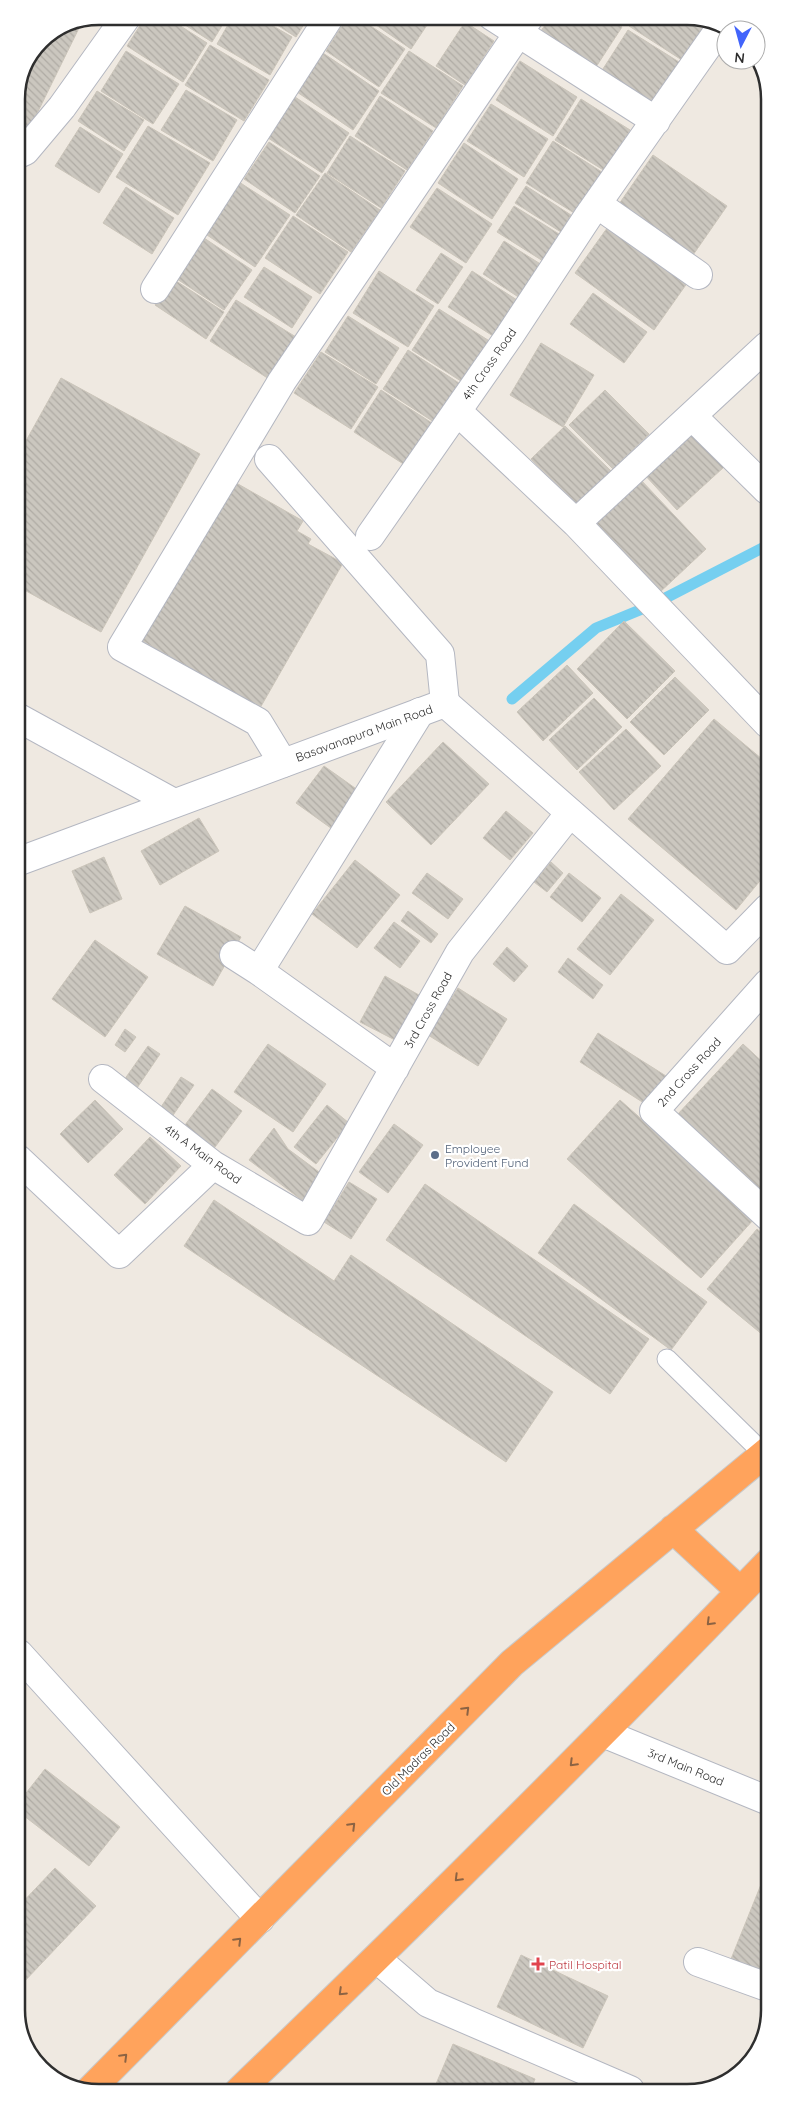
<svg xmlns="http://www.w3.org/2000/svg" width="786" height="2109" font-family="Quicksand,sans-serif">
<defs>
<pattern id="building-back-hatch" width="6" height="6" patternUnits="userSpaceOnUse" patternTransform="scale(1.25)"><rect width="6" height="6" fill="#cbc7bf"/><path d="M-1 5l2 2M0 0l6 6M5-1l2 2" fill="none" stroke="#afaba4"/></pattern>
</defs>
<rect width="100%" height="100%" fill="#efe9e1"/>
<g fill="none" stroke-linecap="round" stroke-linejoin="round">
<path stroke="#75cff0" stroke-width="11" d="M 512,699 L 596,628 L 652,605 L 768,545"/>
</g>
<path fill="url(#building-back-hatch)" stroke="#cbc5ba" d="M 146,16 L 165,16 L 207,43 L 183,82 L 127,46 Z
M 171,16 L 228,16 L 212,42 Z
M 233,16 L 256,16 L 292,37 L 270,75 L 217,44 Z
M 263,16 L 309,16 L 296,37 Z
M 348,16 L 356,16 L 405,49 L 379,87 L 326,51 Z
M 363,16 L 433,16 L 411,49 Z
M 551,16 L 605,16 L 622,27 L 594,70 L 539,34 Z
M 612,16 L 629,16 L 624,24 Z
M 635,16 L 693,16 L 709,26 L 685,62 L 629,26 Z
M 465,22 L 494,41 L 465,85 L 436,66 Z
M 81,24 L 22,144 L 16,141 L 16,94 L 41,40 Z
M 628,30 L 679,62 L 652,105 L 601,72 Z
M 210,45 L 269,80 L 244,121 L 185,85 Z
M 126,51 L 179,84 L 153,124 L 101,91 Z
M 409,51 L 463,86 L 436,128 L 381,93 Z
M 323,53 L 379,91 L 353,130 L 297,92 Z
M 520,61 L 577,97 L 553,136 L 496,100 Z
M 186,90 L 237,120 L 213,161 L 161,130 Z
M 97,91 L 144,120 L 124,151 L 78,121 Z
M 292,95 L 349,133 L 322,173 L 265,136 Z
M 380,96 L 433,131 L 407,170 L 355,136 Z
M 581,99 L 630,130 L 605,171 L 555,140 Z
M 491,104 L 548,139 L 524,177 L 467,141 Z
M 148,126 L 210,163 L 178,215 L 116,177 Z
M 80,127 L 123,154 L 99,193 L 55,166 Z
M 350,136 L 405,171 L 381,208 L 327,173 Z
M 553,141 L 605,174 L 579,216 L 526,183 Z
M 269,142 L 320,176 L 295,213 L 244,179 Z
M 464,143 L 518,179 L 492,219 L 438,183 Z
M 653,155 L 727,206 L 693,255 L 619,204 Z
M 325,173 L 380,210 L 351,252 L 296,215 Z
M 239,182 L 290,215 L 255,267 L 204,233 Z
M 17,186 L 21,187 L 17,204 Z
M 526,186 L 571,215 L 561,232 L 515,203 Z
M 126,187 L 174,218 L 152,254 L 103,223 Z
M 437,188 L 492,224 L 466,263 L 410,227 Z
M 514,206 L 559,234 L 543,261 L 497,232 Z
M 293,216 L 348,252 L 320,294 L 265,258 Z
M 610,224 L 690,279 L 654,330 L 575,273 Z
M 204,238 L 252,270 L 224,310 L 177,279 Z
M 504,241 L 542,265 L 520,298 L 483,274 Z
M 441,253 L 463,267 L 438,304 L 416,290 Z
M 264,267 L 312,297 L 292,328 L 244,297 Z
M 379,271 L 434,306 L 408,347 L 353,313 Z
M 472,271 L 517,300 L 493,336 L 448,307 Z
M 173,279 L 224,312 L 206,339 L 155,305 Z
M 593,293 L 647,332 L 624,363 L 570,324 Z
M 236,300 L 296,337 L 269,379 L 210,341 Z
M 439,309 L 491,342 L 464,383 L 412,350 Z
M 348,316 L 399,348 L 376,384 L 325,352 Z
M 541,343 L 594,375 L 563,427 L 510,395 Z
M 408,350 L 462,385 L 437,424 L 383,389 Z
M 321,352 L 378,387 L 351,429 L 294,393 Z
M 61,378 L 200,454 L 101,632 L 17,586 L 17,457 Z
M 381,390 L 435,425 L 408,467 L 354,432 Z
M 605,390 L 649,434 L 613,469 L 569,425 Z
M 565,426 L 611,471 L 578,505 L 531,459 Z
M 690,431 L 724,467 L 677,510 L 644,474 Z
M 640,479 L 706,549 L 659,593 L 593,522 Z
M 231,480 L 303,521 L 297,531 L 311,539 L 308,544 L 343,563 L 260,708 L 139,639 Z
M 624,621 L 675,671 L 627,719 L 577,669 Z
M 567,665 L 593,693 L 543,741 L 517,712 Z
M 675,677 L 709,710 L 664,755 L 630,722 Z
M 594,698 L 622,727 L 577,770 L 549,740 Z
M 714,719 L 768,764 L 768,871 L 736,910 L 628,819 Z
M 626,729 L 661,766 L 614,810 L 579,772 Z
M 443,742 L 489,784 L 431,845 L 386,802 Z
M 324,766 L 362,793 L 335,831 L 296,803 Z
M 17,798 L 26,803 L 17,817 Z
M 506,811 L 533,833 L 510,860 L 483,838 Z
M 199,818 L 219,851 L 160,885 L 141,851 Z
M 104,857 L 122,899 L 90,913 L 72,871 Z
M 355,860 L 400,895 L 357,948 L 312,914 Z
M 551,862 L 563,873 L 547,892 L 534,882 Z
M 427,873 L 463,899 L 448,919 L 412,893 Z
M 569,873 L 601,898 L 582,922 L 550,897 Z
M 621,894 L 654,920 L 610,975 L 577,949 Z
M 185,906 L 241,937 L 213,986 L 157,954 Z
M 408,911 L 438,934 L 431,943 L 401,921 Z
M 394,922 L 420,941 L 400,968 L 374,948 Z
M 95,940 L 148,977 L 105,1037 L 52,999 Z
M 507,947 L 528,966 L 514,982 L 493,964 Z
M 568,958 L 603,985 L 593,999 L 558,972 Z
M 385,976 L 419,995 L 395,1040 L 360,1022 Z
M 458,988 L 507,1019 L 478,1066 L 428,1035 Z
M 125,1029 L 136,1037 L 125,1052 L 115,1045 Z
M 598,1033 L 666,1076 L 647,1105 L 580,1062 Z
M 268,1044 L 326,1084 L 293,1132 L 234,1092 Z
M 743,1044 L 768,1067 L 769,1198 L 677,1115 Z
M 148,1046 L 160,1054 L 135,1091 L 122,1083 Z
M 181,1077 L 194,1085 L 169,1121 L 157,1113 Z
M 212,1089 L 242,1111 L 212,1151 L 182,1129 Z
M 95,1100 L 123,1129 L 88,1163 L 60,1134 Z
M 620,1100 L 754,1219 L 701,1278 L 567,1159 Z
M 327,1105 L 349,1123 L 316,1164 L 294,1147 Z
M 394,1124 L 423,1145 L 388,1193 L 359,1172 Z
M 274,1128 L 288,1149 L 319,1172 L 303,1201 L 249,1160 Z
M 150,1137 L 181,1166 L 145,1204 L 114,1175 Z
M 349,1182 L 377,1199 L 351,1239 L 324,1222 Z
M 425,1184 L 649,1339 L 610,1394 L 386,1240 Z
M 214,1200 L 334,1281 L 351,1255 L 553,1392 L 506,1462 L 184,1246 Z
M 574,1204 L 707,1302 L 671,1350 L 538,1253 Z
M 757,1229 L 769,1239 L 769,1340 L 707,1289 Z
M 45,1769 L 120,1827 L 89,1866 L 19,1812 L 19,1802 Z
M 55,1868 L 96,1906 L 21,1985 L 19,1983 L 19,1906 Z
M 764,1877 L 770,1879 L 770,1955 L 761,1977 L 729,1964 Z
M 521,1955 L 608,1996 L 583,2048 L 497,2007 Z
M 453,2044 L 535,2079 L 530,2091 L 433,2091 Z
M 553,2084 L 568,2090 L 551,2091 Z"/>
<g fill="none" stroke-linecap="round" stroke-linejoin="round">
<defs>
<path id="lane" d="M 667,1359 L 764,1454"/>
<path id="street" d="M 492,16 L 656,121
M 16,155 L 25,151 L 62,107 L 127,16
M 597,204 L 698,275
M 155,289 L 330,16
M 457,411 L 576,523 L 768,724
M 692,416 L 767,490
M 269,459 L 440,654 L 445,703
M 576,523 L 767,346
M 370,536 L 510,335 L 589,215 L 721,27
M 17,717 L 174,803
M 283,763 L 258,722 L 122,647 L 282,381 L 530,16
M 234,955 L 259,971
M 768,983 L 654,1111 L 769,1217
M 395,1068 L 259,971 L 420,712
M 103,1079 L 213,1165 L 308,1221 L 460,952 L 570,813
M 18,1159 L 119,1254 L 213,1165
M 19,1654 L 260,1919
M 603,1733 L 769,1801
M 377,1959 L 428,2003 L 630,2090
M 698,1962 L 770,1988"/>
<path id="secondary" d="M 17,862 L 445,703 L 727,950 L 768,908"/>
<path id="highway" d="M 673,1529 L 740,1591
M 89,2091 L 512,1663 L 769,1450
M 238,2092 C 418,1919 596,1742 769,1562"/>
</defs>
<use href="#lane" stroke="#b4b7c1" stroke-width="21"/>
<use href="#street" stroke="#b4b7c1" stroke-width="30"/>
<use href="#secondary" stroke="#b4b7c1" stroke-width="30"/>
<use href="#highway" stroke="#c9c9c9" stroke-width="30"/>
<use href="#lane" stroke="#fff" stroke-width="19"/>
<use href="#street" stroke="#fff" stroke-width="28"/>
<use href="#secondary" stroke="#fff" stroke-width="28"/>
<use href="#highway" stroke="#ffa35c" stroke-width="28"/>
</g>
<defs><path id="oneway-chevron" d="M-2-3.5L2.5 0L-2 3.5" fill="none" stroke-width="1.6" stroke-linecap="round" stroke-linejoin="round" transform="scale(1.25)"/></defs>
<g stroke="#8c6343">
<use href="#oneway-chevron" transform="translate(710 1622) rotate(135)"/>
<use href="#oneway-chevron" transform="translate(466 1710) rotate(-45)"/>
<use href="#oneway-chevron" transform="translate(573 1763) rotate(135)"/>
<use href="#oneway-chevron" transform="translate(352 1826) rotate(-45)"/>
<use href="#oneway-chevron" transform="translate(458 1878) rotate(135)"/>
<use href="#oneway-chevron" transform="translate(238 1941) rotate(-45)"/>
<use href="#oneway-chevron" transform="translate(342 1992) rotate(136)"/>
<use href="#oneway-chevron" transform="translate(124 2057) rotate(-45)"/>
</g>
<circle fill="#5c6f8a" stroke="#fff" stroke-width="2" cx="435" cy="1155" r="5"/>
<path fill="#e0444e" stroke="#fff" stroke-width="2" d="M535.5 1956.5h5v5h5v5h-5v5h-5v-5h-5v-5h5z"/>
<g text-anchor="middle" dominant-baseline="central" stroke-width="4.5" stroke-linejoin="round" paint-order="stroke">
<g font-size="12" fill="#2e2e2e" stroke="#fff">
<text transform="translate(489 364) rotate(-55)">4th Cross Road</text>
<text transform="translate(364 733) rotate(-20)">Basavanapura Main Road</text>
<text transform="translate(428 1010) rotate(-61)">3rd Cross Road</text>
<text transform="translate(689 1072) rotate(-48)">2nd Cross Road</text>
<text transform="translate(203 1154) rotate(36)">4th A Main Road</text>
<text transform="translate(418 1759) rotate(-45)">Old Madras Road</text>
<text transform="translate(686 1767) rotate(22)">3rd Main Road</text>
</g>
<g font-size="12" fill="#4e5e75" stroke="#fff" text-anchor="start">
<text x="445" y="1148">Employee<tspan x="445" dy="14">Provident Fund</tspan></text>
</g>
<g font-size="12" fill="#be3a42" stroke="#fff" text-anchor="start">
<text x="549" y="1964">Patil Hospital</text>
</g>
</g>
<path d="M0 0H786V2109H0ZM99 25H687A74 74 0 0 1 761 99V2010A74 74 0 0 1 687 2084H99A74 74 0 0 1 25 2010V99A74 74 0 0 1 99 25Z" fill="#fff" fill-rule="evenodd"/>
<path fill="none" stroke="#2e2e2e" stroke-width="2.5" d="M99 25H687A74 74 0 0 1 761 99V2010A74 74 0 0 1 687 2084H99A74 74 0 0 1 25 2010V99A74 74 0 0 1 99 25Z"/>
<g transform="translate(741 45) rotate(186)"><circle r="24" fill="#ffffff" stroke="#ababab"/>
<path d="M0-4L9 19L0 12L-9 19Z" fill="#4264fb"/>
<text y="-8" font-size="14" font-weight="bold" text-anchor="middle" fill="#2e2e2e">N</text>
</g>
</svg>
